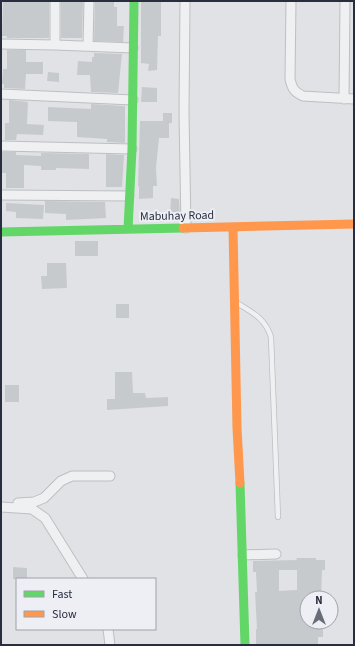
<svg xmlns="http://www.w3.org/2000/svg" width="355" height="646" font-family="'Source Sans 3',sans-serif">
<rect width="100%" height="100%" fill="#e0e2e5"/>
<path fill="#c7cacd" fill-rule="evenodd" d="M 3,1 L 49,1 L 49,38 L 7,38 L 7,36 L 2,36 Z
M 61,1 L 83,1 L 82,38 L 61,38 Z
M 95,1 L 114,1 L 114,7 L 117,7 L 117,26 L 124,26 L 123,42 L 94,41 Z
M 141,1 L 161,1 L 161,36 L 158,36 L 157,70 L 148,71 L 149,64 L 141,63 Z
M 7,50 L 26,50 L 26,62 L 43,62 L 43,74 L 26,74 L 25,89 L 4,88 L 4,84 L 2,84 L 3,69 L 7,69 Z
M 94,53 L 122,54 L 118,93 L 91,92 L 90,75 L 77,75 L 78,61 L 92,62 L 92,57 L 94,57 Z
M 48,72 L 59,73 L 59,82 L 47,81 Z
M 142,87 L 157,88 L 157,102 L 141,102 Z
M 9,100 L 28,102 L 27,124 L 44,125 L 43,135 L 17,134 L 16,140 L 5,140 L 5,123 L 9,123 Z
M 91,104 L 125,106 L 125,143 L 107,142 L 107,139 L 77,137 L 77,122 L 48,121 L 48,107 L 91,109 Z
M 163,113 L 172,113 L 172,123 L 169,123 L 169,138 L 159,138 L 156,168 L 157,186 L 153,186 L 153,198 L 139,199 L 139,186 L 138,186 L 140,121 L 163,121 Z
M 1,152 L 16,152 L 16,155 L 41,156 L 41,153 L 89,154 L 89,169 L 56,168 L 56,170 L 41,170 L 41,166 L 24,165 L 24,188 L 6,188 L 6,173 L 1,173 Z
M 106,154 L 124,155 L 122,187 L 106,187 Z
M 171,198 L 179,199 L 180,217 L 170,216 Z
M 45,201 L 105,202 L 106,218 L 66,220 L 66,214 L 45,213 Z
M 6,203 L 44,205 L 43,219 L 16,218 L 16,212 L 6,211 Z
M 75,241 L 98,241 L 98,256 L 75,256 Z
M 47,263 L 66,263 L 67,288 L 42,289 L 41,276 L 47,276 Z
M 116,304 L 129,304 L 129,318 L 116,318 Z
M 115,372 L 132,372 L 133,393 L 145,393 L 146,398 L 168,397 L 168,406 L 107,410 L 107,399 L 115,399 Z
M 5,385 L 19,385 L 19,402 L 5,402 Z
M 296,558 L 316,558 L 316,560 L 325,560 L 325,570 L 322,570 L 321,598 L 307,598 L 307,625 L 312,625 L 312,628 L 323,627 L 323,637 L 318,637 L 318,645 L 256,645 L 256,629 L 257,629 L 255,592 L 257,592 L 256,572 L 253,572 L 253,561 L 297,560 ZM 279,570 L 297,570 L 297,590 L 279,591 Z
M 13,567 L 27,568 L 27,579 L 13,579 Z"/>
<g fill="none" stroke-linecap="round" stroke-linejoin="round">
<defs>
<path id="lane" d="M 237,303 C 253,313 265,318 271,337 L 278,517"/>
<path id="street" d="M 185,1 L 184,113 L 186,228
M 291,1 L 290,79 C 292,88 294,92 303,96 L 354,99
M 1,44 L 55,45 L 133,48
M 55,45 L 55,1
M 88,46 L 89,1
M 1,94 L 133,100
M 344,99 L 345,1
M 1,146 L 132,149
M 1,195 L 129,196
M 18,503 L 34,502 L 44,498 L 61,481 L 72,476 L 110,476
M 1,507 L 32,509 L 45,518 L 83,579
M 243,555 L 276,554
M 108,629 L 110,645"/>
</defs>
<use href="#lane" stroke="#bdbfc2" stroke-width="6"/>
<use href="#street" stroke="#bdbfc2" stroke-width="11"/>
<use href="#lane" stroke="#eff0f1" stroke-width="4.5"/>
<use href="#street" stroke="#eff0f1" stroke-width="9"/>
<path stroke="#63d668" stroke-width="9" d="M 128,229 L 132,149 L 134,1
M 1,232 L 183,228
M 240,483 L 245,645"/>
<path stroke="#ff974d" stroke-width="9" d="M 233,227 L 237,428 L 240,483
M 183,228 L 354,224"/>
</g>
<g text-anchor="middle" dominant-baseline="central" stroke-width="4" stroke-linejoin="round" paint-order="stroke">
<g font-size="12" fill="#282e3d" stroke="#edeff5">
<text transform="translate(177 216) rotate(-1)">Mabuhay Road</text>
</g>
</g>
<rect width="355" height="646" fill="none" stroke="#282e3d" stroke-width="4"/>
<rect x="16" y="578" width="140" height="52" fill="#edeff5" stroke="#9ea2ab"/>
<rect x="24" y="591" width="20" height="6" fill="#63d668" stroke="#9ea2ab"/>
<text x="52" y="598" font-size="12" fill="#282e3d">Fast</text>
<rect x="24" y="611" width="20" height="6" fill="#ff974d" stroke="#9ea2ab"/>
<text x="52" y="618" font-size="12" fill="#282e3d">Slow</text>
<g transform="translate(319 610)"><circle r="19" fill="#edeff5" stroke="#9ea2ab"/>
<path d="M0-3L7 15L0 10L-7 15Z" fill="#686d78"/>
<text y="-6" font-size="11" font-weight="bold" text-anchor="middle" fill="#282e3d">N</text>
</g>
</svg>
